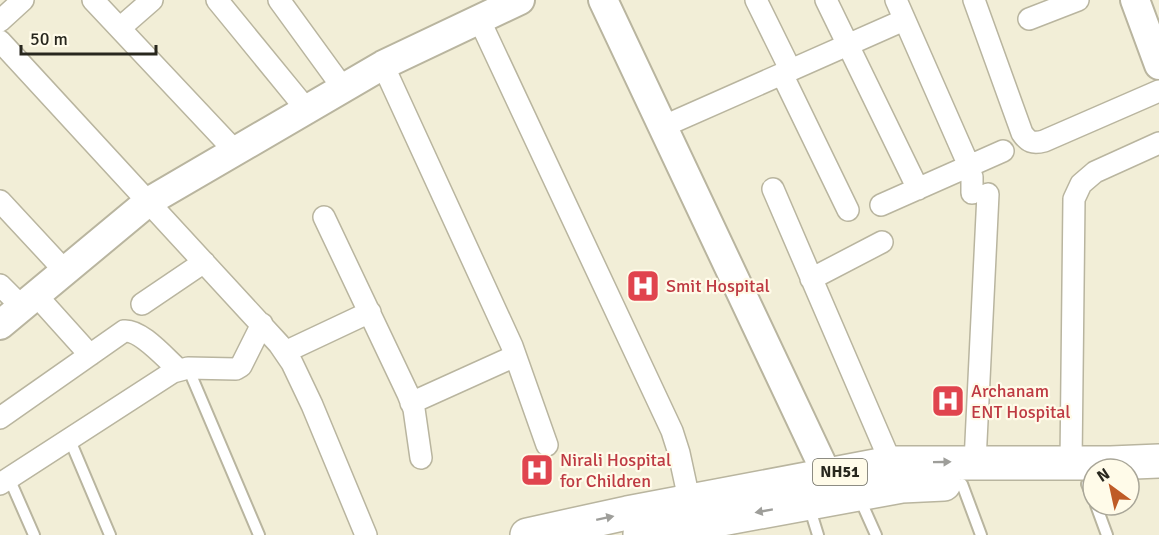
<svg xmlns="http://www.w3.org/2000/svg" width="1159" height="535" font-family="Signika,sans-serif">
<rect width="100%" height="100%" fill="#f2eed7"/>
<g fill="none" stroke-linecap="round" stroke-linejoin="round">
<defs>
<path id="lane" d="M 188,368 L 259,535
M 69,438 L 110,535
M 9,478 L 34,535
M 962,484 L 981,535
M 1087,484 L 1093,498
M 859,497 L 876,535
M 1096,505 L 1107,535
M 809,506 L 818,535"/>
<path id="street" d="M 93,0 L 235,151
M 217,0 L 307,110
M 279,0 L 343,88
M 756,0 L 790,69
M 826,0 L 918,189
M 896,0 L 969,166
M 974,0 L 1022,133 C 1028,142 1033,144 1044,141 L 1159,91
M 479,19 L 672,431 L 679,453 L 692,513
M 1029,19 L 1078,0
M 0,21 L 23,0
M 120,28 L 152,0
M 0,41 L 279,344 L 292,363 L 312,405 L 366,535
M 383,65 L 512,346 L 547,445
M 782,74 L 848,210
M 662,127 L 904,20
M 967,167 L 972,177 L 972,193
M 773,189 L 891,463
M 0,201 L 65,271
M 881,205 L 1003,151
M 324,217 L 408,394 L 414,409 L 421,458
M 811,279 L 882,242
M 0,285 L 22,307
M 36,295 L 90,355
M 142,304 L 204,262
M 285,352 L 370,312
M 411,403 L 515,356
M 0,418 L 124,331 C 141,329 166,359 179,370
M 975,462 L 988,194
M 1071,463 L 1074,199 L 1081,184 L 1095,172 L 1159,143
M 0,484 L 173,372 L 188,368 L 236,369 L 241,366 L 262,324"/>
<path id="secondary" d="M 603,0 L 837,496
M 1135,0 L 1159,65
M 0,325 L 148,202 L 383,65 L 520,0"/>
<path id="highway" d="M 640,534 L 902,486 L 944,484
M 527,535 L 627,513 L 891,463 L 1111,463 L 1159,461"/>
</defs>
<use href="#lane" stroke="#b9b59f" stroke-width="14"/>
<use href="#street" stroke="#b9b59f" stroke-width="24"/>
<use href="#secondary" stroke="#b9b59f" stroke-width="32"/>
<use href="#highway" stroke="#b9b59f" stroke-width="36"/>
<use href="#lane" stroke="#fff" stroke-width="10"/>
<use href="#street" stroke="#fff" stroke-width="21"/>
<use href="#secondary" stroke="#fff" stroke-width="28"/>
<use href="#highway" stroke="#fff" stroke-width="33"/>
</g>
<defs><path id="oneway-solid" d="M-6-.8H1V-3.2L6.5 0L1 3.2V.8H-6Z" transform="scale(1.5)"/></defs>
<g fill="#9e9e9a">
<use href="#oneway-solid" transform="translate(942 462) rotate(-1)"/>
<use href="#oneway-solid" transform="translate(764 511) rotate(170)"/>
<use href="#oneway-solid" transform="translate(605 518) rotate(-12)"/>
</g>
<defs>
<symbol id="hospital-square" viewBox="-11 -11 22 22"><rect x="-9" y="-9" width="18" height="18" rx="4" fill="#e0444e" stroke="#fffbe9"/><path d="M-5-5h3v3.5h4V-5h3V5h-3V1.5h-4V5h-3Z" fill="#fff"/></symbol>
</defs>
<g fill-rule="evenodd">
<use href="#hospital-square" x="624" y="267" width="38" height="38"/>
<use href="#hospital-square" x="929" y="382" width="38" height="38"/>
<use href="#hospital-square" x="518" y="451" width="38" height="38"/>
</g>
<g text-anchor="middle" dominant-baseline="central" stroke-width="4.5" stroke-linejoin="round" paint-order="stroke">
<rect fill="#fffbe9" stroke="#68675b" stroke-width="1.5" x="813" y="459" width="54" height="26" rx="4.5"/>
<g font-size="16" font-weight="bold" fill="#28271e">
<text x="840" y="472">NH51</text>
</g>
<g font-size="18" fill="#be3a42" stroke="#fffbe9" text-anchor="start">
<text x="666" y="286">Smit Hospital</text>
<text x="971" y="391">Archanam<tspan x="971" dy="21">ENT Hospital</tspan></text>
<text x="560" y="460">Nirali Hospital<tspan x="560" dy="21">for Children</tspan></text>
</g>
</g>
<g transform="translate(1111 487) rotate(327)"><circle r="28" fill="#fffbe9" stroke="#a9a698" stroke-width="1.5"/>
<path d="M0-4.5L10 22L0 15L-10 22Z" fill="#bf5b26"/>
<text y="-9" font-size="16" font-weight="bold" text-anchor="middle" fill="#28271e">N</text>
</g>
<path d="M21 45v9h135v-9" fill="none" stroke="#28271e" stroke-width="3"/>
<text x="30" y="45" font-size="18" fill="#28271e" stroke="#fffbe9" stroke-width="4.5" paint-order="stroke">50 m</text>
</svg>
